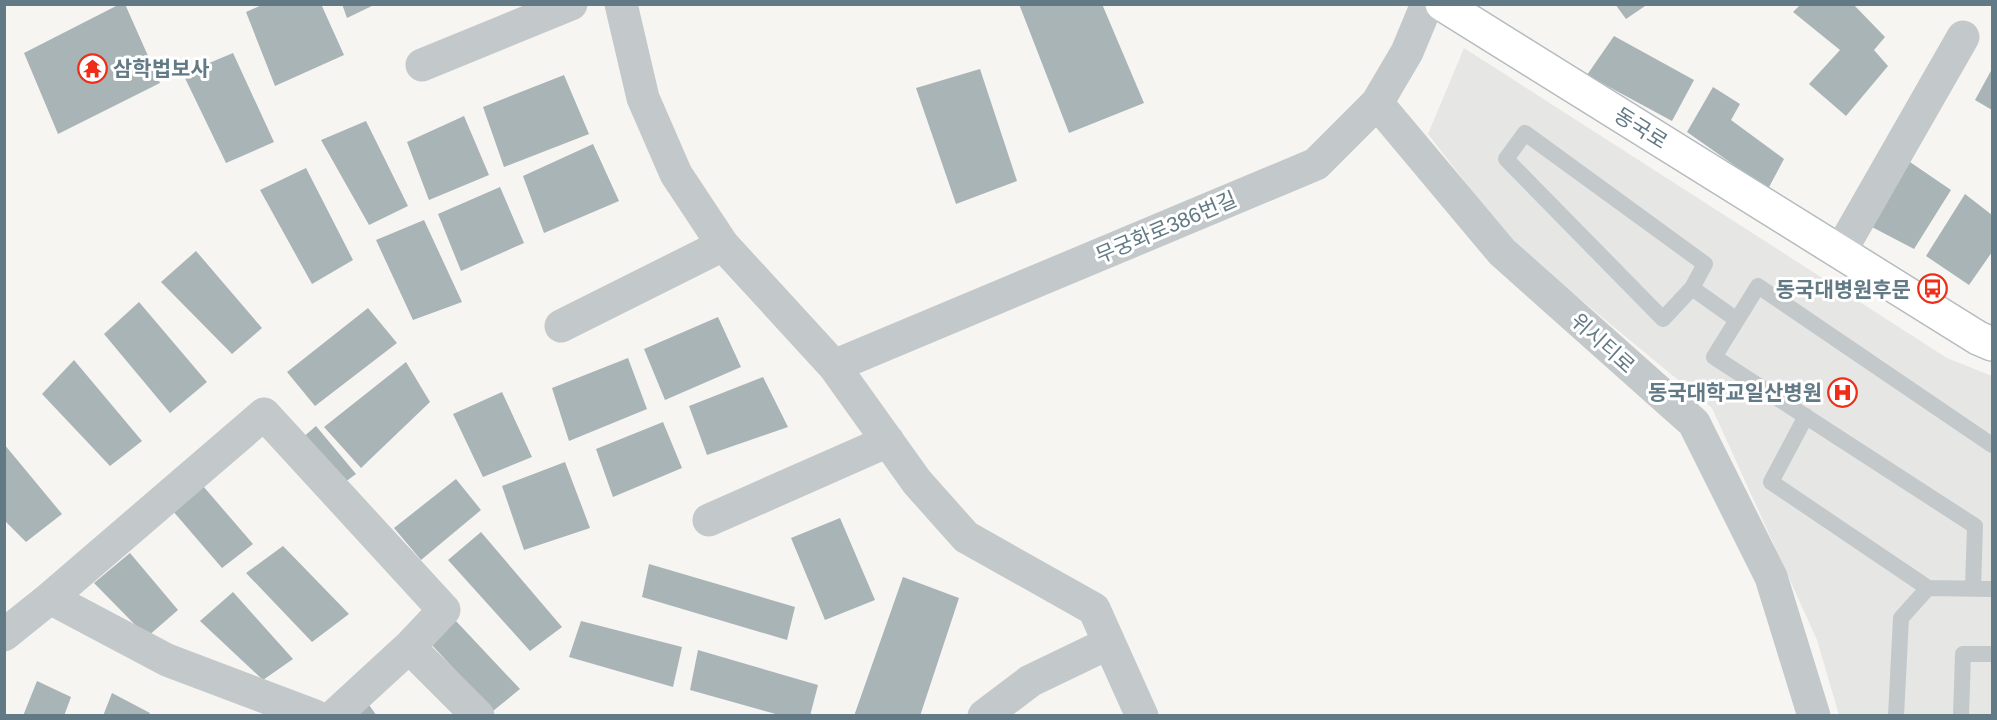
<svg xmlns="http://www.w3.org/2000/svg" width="1997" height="720" font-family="Helvetica,'Noto Sans KR',sans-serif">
<rect width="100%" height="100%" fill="#f6f5f2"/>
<path fill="#e6e7e5" d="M 1464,48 L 1947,358 L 1992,376 L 1992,715 L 1839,715 L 1817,640 L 1712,408 L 1512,243 L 1428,134 Z"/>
<path fill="#a9b4b7" d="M 120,4 L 125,4 L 160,83 L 58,134 L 24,53 Z
M 264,4 L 321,4 L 344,55 L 275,86 L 246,12 Z
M 342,4 L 376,4 L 347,18 Z
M 1019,4 L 1102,4 L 1144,103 L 1069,133 Z
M 1615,4 L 1648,4 L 1626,19 Z
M 1801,4 L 1853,4 L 1885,37 L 1874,50 L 1888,66 L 1846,116 L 1809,84 L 1840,50 L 1793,12 Z
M 1614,36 L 1694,80 L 1672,121 L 1587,75 Z
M 233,53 L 274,142 L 226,163 L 183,74 Z
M 980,69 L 1017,181 L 956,204 L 916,88 Z
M 1992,69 L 1992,110 L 1975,100 Z
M 564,75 L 589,134 L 504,167 L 483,107 Z
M 1713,87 L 1740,104 L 1731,120 L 1784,159 L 1768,189 L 1687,132 Z
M 464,116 L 489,175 L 429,200 L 407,142 Z
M 366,121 L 408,206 L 369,225 L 321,140 Z
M 593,144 L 619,201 L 544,233 L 523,176 Z
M 1907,160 L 1951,190 L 1914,249 L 1870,226 Z
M 306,168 L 353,260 L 312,284 L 260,190 Z
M 500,187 L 524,243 L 461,271 L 438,214 Z
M 1965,194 L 1992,215 L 1992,252 L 1969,285 L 1926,256 Z
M 424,220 L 462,302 L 413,320 L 376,240 Z
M 196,251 L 262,328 L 232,354 L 161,282 Z
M 139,302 L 207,382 L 170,413 L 104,334 Z
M 368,308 L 397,343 L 315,406 L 287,372 Z
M 718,317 L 741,367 L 665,400 L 644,349 Z
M 628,358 L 647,409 L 569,441 L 552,388 Z
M 74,360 L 142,441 L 110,466 L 42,394 Z
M 406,362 L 430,402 L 361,468 L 324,427 Z
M 763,377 L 788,427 L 707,455 L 689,406 Z
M 502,392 L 532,457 L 483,477 L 453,414 Z
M 663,422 L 682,468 L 613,497 L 596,449 Z
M 316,426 L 356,474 L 341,485 L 301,439 Z
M 4,444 L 62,514 L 26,542 L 4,520 Z
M 565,462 L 590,528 L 524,550 L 502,486 Z
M 456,479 L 481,510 L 421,560 L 394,528 Z
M 203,486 L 253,544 L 222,568 L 172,510 Z
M 840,518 L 875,600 L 825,620 L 791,538 Z
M 481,532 L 562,627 L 530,651 L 448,560 Z
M 283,546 L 349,614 L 312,642 L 246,573 Z
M 130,553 L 178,610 L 147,637 L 94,583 Z
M 649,564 L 795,607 L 787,640 L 642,597 Z
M 903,577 L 959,598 L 920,716 L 854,716 Z
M 233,592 L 293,659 L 263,680 L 200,621 Z
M 456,621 L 520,689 L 493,711 L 431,644 Z
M 581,621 L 682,647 L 673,687 L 569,657 Z
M 698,650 L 818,685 L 810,716 L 783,716 L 690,690 Z
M 37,681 L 71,697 L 64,716 L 23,716 Z
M 112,693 L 150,713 L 149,716 L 103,716 Z
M 369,705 L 377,716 L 356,716 Z"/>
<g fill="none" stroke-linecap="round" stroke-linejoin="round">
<defs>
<path id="secondary" d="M 1442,4 L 1978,338 L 1992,344"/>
</defs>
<use href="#secondary" stroke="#b5bcbf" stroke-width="36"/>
<path stroke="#c3c8ca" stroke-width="16" d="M 1525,133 L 1705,264 L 1692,288 L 1663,319 L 1506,159 Z
M 1692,288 L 1737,320
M 1806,416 L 1771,482 L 1928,588
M 1973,588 L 1975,526 L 1714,357 L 1758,286 L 1992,445
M 1896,716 L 1901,618 L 1928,588 L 1992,589
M 1961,716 L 1963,654 L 1992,654"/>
<path stroke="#c3c8ca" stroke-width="33" d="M 621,4 L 643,98 L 676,174 L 723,245 L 834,366 L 917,482 L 966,537 L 1094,609 L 1142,716
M 422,65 L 571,4
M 1377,103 L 1502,252 L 1694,423 L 1771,577 L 1814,716
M 1840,252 L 1963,37
M 561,326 L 723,245
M 834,366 L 1316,164 L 1377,103 L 1407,52 L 1427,4
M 709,520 L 888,441
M 4,635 L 50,598
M 409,647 L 478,716
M 315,716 L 167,660 L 50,598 L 264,414 L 444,610 L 409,647 L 334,716
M 984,716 L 1030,681 L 1109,643"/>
<use href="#secondary" stroke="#fff" stroke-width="33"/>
</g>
<defs>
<symbol id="temple-ring" viewBox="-11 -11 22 22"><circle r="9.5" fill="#fff" stroke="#ef2d18" stroke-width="1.5"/><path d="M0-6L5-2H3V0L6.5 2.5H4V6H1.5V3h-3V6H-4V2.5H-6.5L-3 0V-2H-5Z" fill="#ef2d18"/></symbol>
<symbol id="bus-ring" viewBox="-11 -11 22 22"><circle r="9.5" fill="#fff" stroke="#ef2d18" stroke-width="1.5"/><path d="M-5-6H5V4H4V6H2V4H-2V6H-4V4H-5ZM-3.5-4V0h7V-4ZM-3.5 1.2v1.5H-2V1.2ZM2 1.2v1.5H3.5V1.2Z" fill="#ef2d18"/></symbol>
<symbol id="hospital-ring" viewBox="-11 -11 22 22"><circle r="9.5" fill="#fff" stroke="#ef2d18" stroke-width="1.5"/><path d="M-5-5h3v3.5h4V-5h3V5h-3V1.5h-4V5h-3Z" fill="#ef2d18"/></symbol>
</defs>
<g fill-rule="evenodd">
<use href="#temple-ring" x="76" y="52" width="33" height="33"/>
<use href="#bus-ring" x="1916" y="272" width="33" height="33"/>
<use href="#hospital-ring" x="1826" y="376" width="33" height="33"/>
</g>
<g text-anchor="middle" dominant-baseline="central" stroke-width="6" stroke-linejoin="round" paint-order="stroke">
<g font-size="21" font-weight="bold" fill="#627a85" stroke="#fff" text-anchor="end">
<text x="113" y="68" text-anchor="start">삼학법보사</text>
<text x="1911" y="289">동국대병원후문</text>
<text x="1822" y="392">동국대학교일산병원</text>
</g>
<g font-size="21" fill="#627a85" stroke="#fff">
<text transform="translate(1641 128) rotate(32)">동국로</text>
<text transform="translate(1166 227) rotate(-23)">무궁화로386번길</text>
<text transform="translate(1603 343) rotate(42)">위시티로</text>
</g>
</g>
<rect width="1997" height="720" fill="none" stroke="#627a85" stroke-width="12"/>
</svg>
